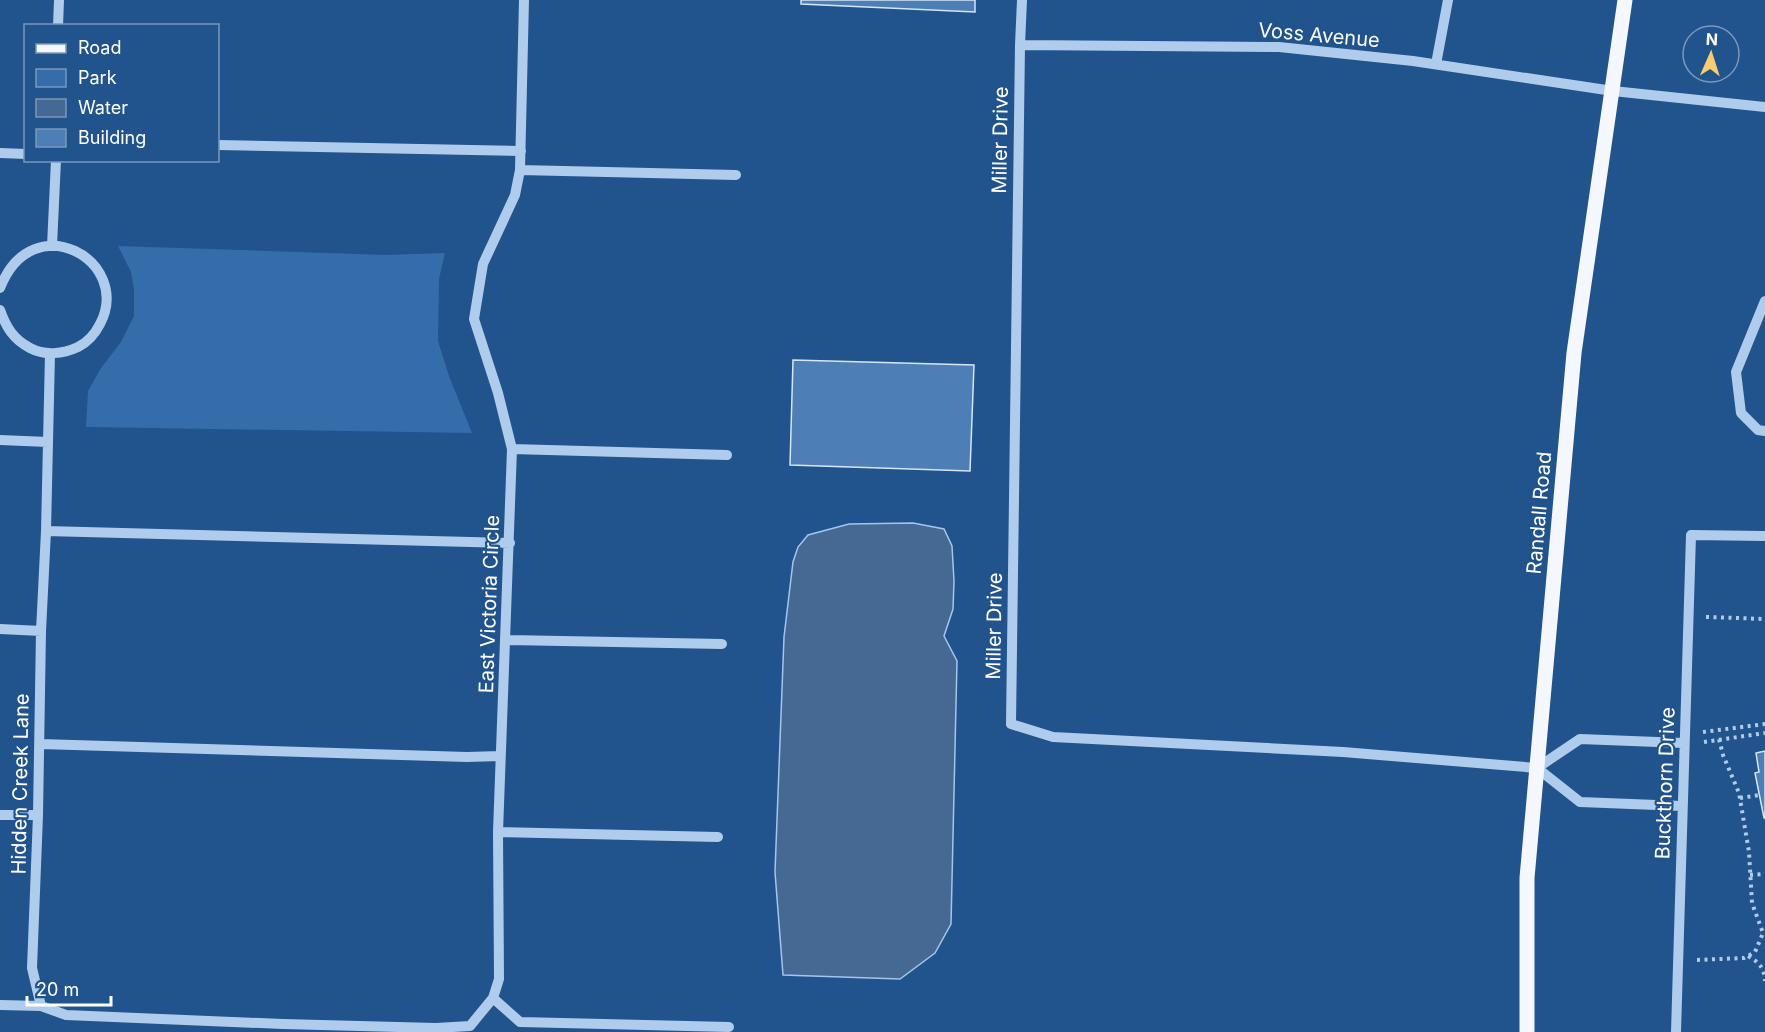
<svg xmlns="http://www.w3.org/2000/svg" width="1765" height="1032" font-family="Inter,sans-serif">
<rect width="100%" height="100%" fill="#21538d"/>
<path fill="#346daa" d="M 118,246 L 387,255 L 445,253 L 439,279 L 438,341 L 449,376 L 472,433 L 86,427 L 88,391 L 101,368 L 121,342 L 134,316 L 134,289 L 131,272 Z"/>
<path fill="#456992" stroke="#a2c7ed" stroke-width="1.5" d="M 913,523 L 944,529 L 952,546 L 954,581 L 953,609 L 944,636 L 957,661 L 951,924 L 935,953 L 900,979 L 783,975 L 775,872 L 784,637 L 793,562 L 798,547 L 808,535 L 849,524 Z"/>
<path fill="#4d7fb6" stroke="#d4e6f9" stroke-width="1.5" d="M 801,0 L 975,0 L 975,12 L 801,4 Z
M 793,360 L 974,365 L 970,471 L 790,465 Z
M 1765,751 L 1765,818 L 1764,818 L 1755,773 L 1759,772 L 1756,753 Z"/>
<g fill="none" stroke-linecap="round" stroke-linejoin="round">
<path stroke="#afccec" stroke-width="4" stroke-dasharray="3 4.5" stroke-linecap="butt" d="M 1706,617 L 1765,619
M 1703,732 L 1765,724
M 1704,742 L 1765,733
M 1740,798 L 1760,795
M 1750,875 L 1765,874
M 1748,956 C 1760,963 1764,968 1765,981
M 1697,960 L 1744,958 L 1755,952 L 1763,933 L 1752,903 L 1749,852 L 1739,793 L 1723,755 L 1719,739"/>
<path stroke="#afccec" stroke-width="10" d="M 1022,0 L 1020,45 L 1011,724 L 1053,737 L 1343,752 L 1537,768
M 58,26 L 59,0
M 1020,45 L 1279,47 L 1413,61 L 1613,91 L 1765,107
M 1436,64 L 1448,0
M 218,145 L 521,151
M 0,153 L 26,154
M 520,170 L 736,175
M 52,246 L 56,160
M 0,288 C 33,204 133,261 100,324 C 95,334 88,342 78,347 C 63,354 45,356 30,348 C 13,339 6,327 0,310
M 1765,301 L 1736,372 L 1741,413 L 1758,430 L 1765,431
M 50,354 L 46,531 L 41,631 L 38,815 L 32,968 L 41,1006 L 66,1015 L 283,1024 L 436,1028 L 470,1026 L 493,998 L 499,979 L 498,832 L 512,449 L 498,393 L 474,319 L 483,264 L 515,195 L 520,170 L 524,0
M 0,440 L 48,442
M 512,449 L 727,455
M 46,531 L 510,543
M 0,629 L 41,631
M 507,640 L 722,644
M 40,744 L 467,757 L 500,756
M 1537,768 L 1580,802 L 1682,806
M 1537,768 L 1580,739 L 1683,743
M 0,815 L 38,815
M 498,832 L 718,837
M 493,998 L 520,1022 L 729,1027
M 0,1005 L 41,1006
M 1676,1032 L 1691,535 L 1765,536"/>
<path stroke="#f4f8fe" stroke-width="15" d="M 1527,1032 L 1527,878 L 1574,353 L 1625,0"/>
</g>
<g text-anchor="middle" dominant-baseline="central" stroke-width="4.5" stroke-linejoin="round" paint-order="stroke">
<g font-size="20" fill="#fff" stroke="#21538d">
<text transform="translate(1319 35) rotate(5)">Voss Avenue</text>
<text transform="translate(1000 140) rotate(-89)">Miller Drive</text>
<text transform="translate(1539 513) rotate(-85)">Randall Road</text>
<text transform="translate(489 604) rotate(-88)">East Victoria Circle</text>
<text transform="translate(994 626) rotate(-89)">Miller Drive</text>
<text transform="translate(1665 783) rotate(-88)">Buckthorn Drive</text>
<text transform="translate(20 784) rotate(-89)">Hidden Creek Lane</text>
</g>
</g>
<rect x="24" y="24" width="195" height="138" fill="#21538d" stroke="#7a98bb" stroke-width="1.5"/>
<rect x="36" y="44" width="30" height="9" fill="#f4f8fe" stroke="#7a98bb" stroke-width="1.5"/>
<text x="78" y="54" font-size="18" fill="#ffffff">Road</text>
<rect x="36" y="69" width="30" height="18" fill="#346daa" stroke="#7a98bb" stroke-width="1.5"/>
<text x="78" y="84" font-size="18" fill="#ffffff">Park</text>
<rect x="36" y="99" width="30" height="18" fill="#456992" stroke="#7a98bb" stroke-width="1.5"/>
<text x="78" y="114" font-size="18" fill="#ffffff">Water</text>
<rect x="36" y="129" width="30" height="18" fill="#4d7fb6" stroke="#7a98bb" stroke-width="1.5"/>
<text x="78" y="144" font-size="18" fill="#ffffff">Building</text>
<g transform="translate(1711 54) rotate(3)"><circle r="28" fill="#21538d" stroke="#7a98bb" stroke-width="1.5"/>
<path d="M0-4.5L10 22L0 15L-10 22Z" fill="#f8cd70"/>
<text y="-9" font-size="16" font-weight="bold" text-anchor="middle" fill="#ffffff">N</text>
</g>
<path d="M27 996v9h84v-9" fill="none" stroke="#ffffff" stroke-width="3"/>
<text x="36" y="996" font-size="18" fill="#ffffff" stroke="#21538d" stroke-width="4.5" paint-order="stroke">20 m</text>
</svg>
